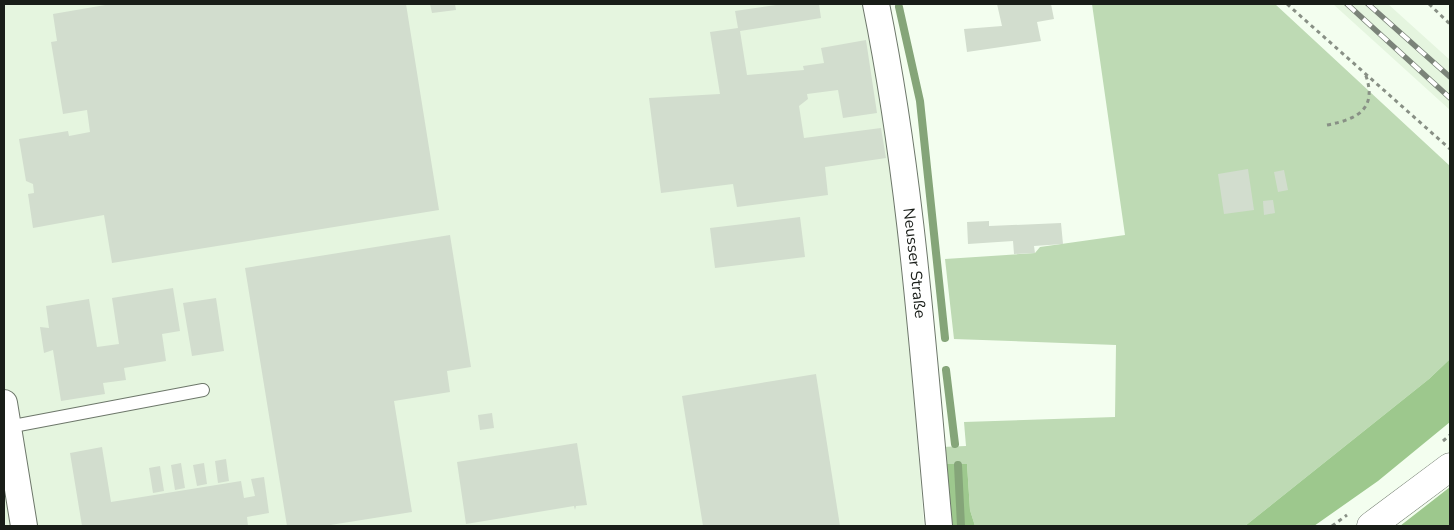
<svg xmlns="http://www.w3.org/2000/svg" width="1454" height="530" font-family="'Nunito Sans',sans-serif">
<rect width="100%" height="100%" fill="#f3feef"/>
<path fill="#e5f5df" d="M 4,4 L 862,4 L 884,112 L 905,283 L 924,526 L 4,526 Z
M 1333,4 L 1388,4 L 1450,60 L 1450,110 Z"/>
<path fill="#bedab4" d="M 1092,4 L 1275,4 L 1450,166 L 1450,359 L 1429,379 L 1245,526 L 975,526 L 970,510 L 967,464 L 943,464 L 942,447 L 966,446 L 964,422 L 1115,417 L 1116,345 L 954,339 L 945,259 L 1035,253 L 1040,247 L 1125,235 Z"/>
<path fill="#9dc88d" d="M 1450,359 L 1450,422 L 1378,481 L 1314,526 L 1245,526 L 1429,379 Z
M 943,464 L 967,464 L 970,510 L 975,526 L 948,526 Z
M 1450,487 L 1450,526 L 1400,526 Z"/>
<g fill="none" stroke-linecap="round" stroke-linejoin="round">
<path stroke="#85a579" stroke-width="8" d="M 899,7 L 920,101 L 945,338
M 946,370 L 955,444
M 958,465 L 961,526"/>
</g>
<path fill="#d2ddce" d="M 111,4 L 406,4 L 439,210 L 112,263 L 104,215 L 33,228 L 28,194 L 34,193 L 33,184 L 26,181 L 19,139 L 68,131 L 69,136 L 90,132 L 87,110 L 63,114 L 51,42 L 57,41 L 53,14 Z
M 430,4 L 455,4 L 456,10 L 432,13 Z
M 783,4 L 819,4 L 821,18 L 740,31 L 747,75 L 804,70 L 803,66 L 824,63 L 821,48 L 866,40 L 877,113 L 843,118 L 838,90 L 807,94 L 808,99 L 799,106 L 804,138 L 881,128 L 886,158 L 825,167 L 828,195 L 737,207 L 733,184 L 661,193 L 649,98 L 720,94 L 710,32 L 738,28 L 735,11 Z
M 997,4 L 1051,4 L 1054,19 L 1037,22 L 1041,41 L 967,52 L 964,29 L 1002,26 Z
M 1248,169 L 1254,210 L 1224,214 L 1218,174 Z
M 1284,170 L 1288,190 L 1278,192 L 1274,172 Z
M 1273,200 L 1275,213 L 1264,215 L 1263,201 Z
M 800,217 L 805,257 L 715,268 L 710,228 Z
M 989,221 L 989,226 L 1061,223 L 1063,244 L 1034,246 L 1035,253 L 1014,254 L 1013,241 L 968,244 L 967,222 Z
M 450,235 L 471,367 L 447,371 L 450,392 L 394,401 L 412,512 L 324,526 L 287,526 L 245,268 Z
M 173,288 L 180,331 L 162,334 L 166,361 L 124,368 L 126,380 L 103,383 L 105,394 L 61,401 L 53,350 L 44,353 L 40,327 L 49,328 L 46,306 L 89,299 L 97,347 L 119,344 L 112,298 Z
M 216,298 L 224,351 L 192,356 L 183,303 Z
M 816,374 L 840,526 L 703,526 L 682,396 Z
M 492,413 L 494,428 L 480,430 L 478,415 Z
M 577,443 L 587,505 L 576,506 L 575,510 L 574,506 L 466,524 L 457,462 Z
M 102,447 L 111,502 L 241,481 L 244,498 L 255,496 L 251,479 L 264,477 L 269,513 L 247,517 L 248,526 L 82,526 L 70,453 Z
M 226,459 L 229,481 L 218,483 L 215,461 Z
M 181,463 L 185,488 L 175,490 L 171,465 Z
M 204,463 L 207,484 L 197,486 L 193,465 Z
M 160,466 L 164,491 L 153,493 L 149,468 Z"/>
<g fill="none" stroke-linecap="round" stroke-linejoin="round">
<defs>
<path id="lane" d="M 8,427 L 203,390"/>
<g id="street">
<path id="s1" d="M 876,4 C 911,176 923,351 939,526"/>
<path d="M 4,403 L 24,526"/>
</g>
<path id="secondary" d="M 1371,526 L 1450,467"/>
</defs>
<use href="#lane" stroke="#6d776a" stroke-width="14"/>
<use href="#street" stroke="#6d776a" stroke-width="28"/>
<use href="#secondary" stroke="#6d776a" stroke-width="29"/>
<path stroke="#889085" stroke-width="3" stroke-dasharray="4 4" stroke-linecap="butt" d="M 1287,4 L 1450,149
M 1429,4 L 1450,24
M 1327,125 C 1359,119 1378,108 1365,73
M 1443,441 L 1450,435
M 1332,526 L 1347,515"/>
<use href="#lane" stroke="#fff" stroke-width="12"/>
<use href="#street" stroke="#fff" stroke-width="26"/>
<use href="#secondary" stroke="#fff" stroke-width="28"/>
<defs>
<path id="rail" d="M 1347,4 L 1450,98
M 1368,4 L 1450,77"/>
</defs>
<use href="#rail" stroke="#7b8379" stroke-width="5.5"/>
<use href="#rail" stroke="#fff" stroke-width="4" stroke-dasharray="11" stroke-linecap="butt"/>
</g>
<g text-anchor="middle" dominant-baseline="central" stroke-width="5" stroke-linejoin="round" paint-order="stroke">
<g font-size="16" fill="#191d18" stroke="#fff">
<text stroke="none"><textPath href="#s1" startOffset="262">Neusser Straße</textPath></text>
</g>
</g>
<rect width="1454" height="530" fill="none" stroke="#191d18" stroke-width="10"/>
</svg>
